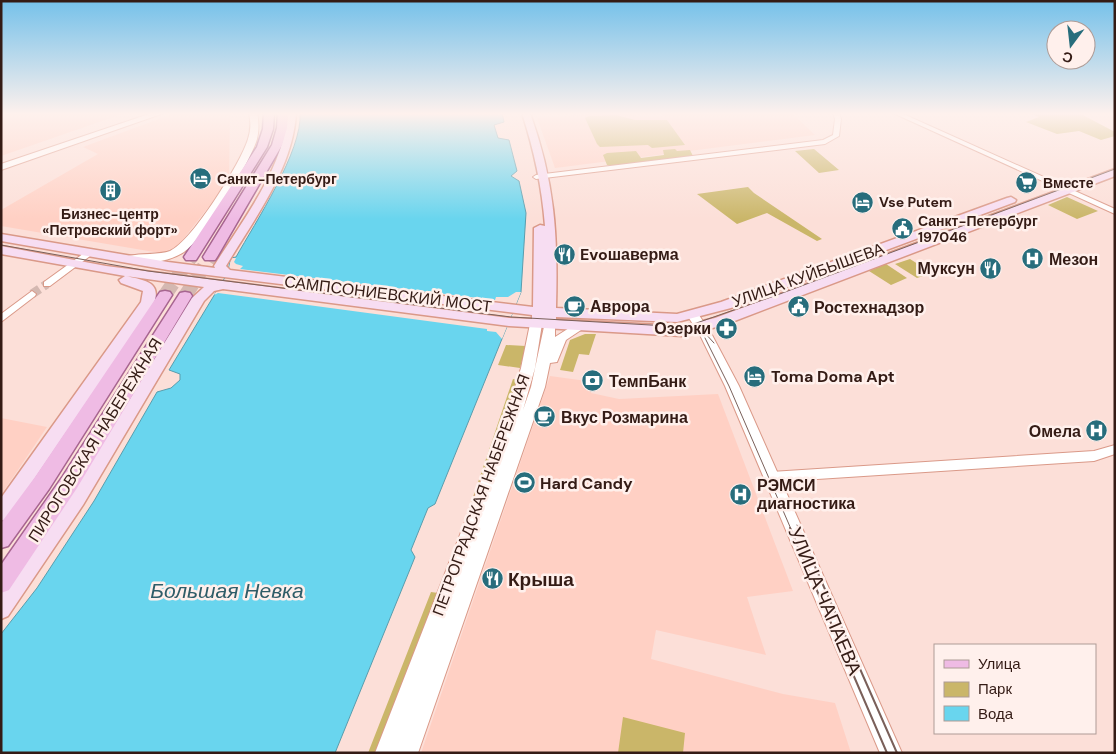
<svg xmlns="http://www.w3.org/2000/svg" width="1116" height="754" font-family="'DM Sans',sans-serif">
<rect width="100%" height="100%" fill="#fcdfd8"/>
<path fill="#ffd0c4" d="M 1,113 L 125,113 L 1,156 Z
M 175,113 L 230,113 L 229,181 L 177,247 L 160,253 L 1,226 L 1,210 L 98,154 L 83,147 Z
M 610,113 L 628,113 L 640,117 L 664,116 L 663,113 L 792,113 L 815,135 L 555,168 L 537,118 Z
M 550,376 L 594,382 L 591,393 L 619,399 L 718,394 L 793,591 L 747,597 L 766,655 L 656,630 L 651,659 L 783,694 L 835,703 L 851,753 L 421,753 Z
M 1,418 L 47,427 L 1,495 Z"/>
<path fill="#cab669" d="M 1030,113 L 1079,113 L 1115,132 L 1115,136 L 1101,140 L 1079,131 L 1057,134 L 1026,122 L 1039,117 Z
M 616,115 L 635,120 L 667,120 L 685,145 L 652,148 L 648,145 L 600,147 L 597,144 L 585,118 L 589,116 Z
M 675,149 L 677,151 L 690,150 L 693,156 L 611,166 L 607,165 L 603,155 L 607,153 L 636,151 L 641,158 L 664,155 L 663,150 Z
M 814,149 L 839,170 L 819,173 L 795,151 Z
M 748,187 L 754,193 L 822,239 L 817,241 L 767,213 L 737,224 L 697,194 Z
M 1067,197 L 1098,211 L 1077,219 L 1048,205 Z
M 910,259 L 932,273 L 917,278 L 895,264 Z
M 886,264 L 907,278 L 891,285 L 869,271 Z
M 585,334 L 596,334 L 589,355 L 579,354 L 573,372 L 560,370 L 570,340 Z
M 506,345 L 526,346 L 520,368 L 498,365 Z
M 513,379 L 517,380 L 476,501 L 471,503 Z
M 431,592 L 438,593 L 376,753 L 368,753 Z
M 623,717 L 685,733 L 683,753 L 618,753 Z"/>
<path fill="#69d5ee" stroke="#599dad" d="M 300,113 L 502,113 L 504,122 L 494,125 L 498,138 L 509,140 L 517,171 L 511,176 L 519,181 L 526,213 L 521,292 L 435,504 L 428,508 L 411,550 L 415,557 L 335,753 L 1,753 L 1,634 L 37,588 L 94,501 L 157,392 L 171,388 L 180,380 L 180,374 L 169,370 L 227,274 L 231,258 L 236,257 C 255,223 303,150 300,113 Z"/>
<path fill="#fcdfd8" d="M 231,258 L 236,258 L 234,262 L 236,264 L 243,266 L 240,269 L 495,300 L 496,297 L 508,297 L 516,292 L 521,292 L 502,339 L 496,332 L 487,331 L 487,329 L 218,293 L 214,295 L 228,274 Z"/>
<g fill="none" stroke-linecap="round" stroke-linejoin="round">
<path stroke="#d4b8b1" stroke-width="9" stroke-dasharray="9 4.5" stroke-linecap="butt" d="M 32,294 L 47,284"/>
<path stroke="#d4b8b1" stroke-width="14" stroke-dasharray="14 7" stroke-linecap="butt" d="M 165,295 L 191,257
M 185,296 L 210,257"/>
<defs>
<path id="minor" d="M 833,113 L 839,113 L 841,119 L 839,136 L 825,144 L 536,179 L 533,177 L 536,175 L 823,140 L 833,135 L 835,119 Z
M 893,113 L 901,113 L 1115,209 L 1115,214 Z
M 87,251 L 93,251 L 94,253 L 50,286 L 44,286 L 44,282 Z
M 32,291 L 36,294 L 35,296 L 1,322 L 1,314 Z
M 1115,445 L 1115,454 L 1094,461 L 771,482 L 767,480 L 765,477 L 767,474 L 771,472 L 1094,451 Z"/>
<path id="tertiary" d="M 152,113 L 164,113 L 1,170 L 1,164 Z
M 249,113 L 257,113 C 259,123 259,130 257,139 C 251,161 202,240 184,252 C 169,262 141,266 124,261 L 122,259 C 130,252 158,256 170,251 C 192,241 241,163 248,139 C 251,130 251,123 249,113 Z
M 693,311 L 697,312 L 712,335 L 739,386 L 902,753 L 880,753 L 725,386 L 700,335 L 687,315 Z
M 536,320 L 542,324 L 535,368 L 523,410 L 531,387 L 545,322 L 553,322 L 555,325 L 555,337 L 577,323 L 585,323 L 587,326 L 566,340 L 557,362 L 550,363 L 545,387 L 418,753 L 375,753 L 507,414 L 521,368 L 530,324 Z"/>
<path id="secondary" d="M 288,113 L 296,113 C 293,169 254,219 226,266 L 230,270 L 533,307 L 534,228 L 540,225 L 545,226 C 542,187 534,150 522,113 L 530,113 C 555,183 558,235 556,308 L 677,314 L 721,302 L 1007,198 L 1011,197 L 1016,200 L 1015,202 L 731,308 L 677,322 L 556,317 L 556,320 L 682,326 L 715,318 L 1115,169 L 1115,176 L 724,325 L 682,336 L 509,326 L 223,289 L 214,291 L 204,301 L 83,505 L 8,616 L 1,619 L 1,591 L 71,495 L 192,298 L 204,287 L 126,276 C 142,280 162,281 154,303 L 7,519 L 1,521 L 1,498 L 141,302 L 143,291 L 121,283 L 119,280 L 125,276 L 1,254 L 1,246 L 106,266 L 509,318 L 532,319 L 532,315 L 168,270 L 1,241 L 1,234 L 168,262 L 215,268 L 214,266 C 243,219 283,170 288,113 Z"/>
<path id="primary" d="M 264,113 L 274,113 L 273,129 L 267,147 L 196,260 L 186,260 L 184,257 L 257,147 L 263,129 Z
M 278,113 L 288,113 L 287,128 L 282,145 L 217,257 L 215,260 L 205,260 L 203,257 L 272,145 L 277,128 Z
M 165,291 L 170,292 L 172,295 L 49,489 L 8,546 L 1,548 L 1,523 L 35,477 L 160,292 Z
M 185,292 L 190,293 L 192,296 L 77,488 L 9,590 L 1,593 L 1,565 L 63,476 L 180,293 Z"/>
</defs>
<use href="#minor" stroke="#da9988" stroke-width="2"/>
<use href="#tertiary" stroke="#da9988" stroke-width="2"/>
<use href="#secondary" stroke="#da9988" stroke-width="3"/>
<use href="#primary" stroke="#a76590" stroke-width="3"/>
<use href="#minor" fill="#fff" fill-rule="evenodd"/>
<use href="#tertiary" fill="#fff" fill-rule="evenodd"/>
<use href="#secondary" fill="#f7ddf2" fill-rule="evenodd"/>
<use href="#primary" fill="#efbbe4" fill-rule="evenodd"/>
<path stroke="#7a605a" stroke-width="1" d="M 1,245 L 148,271 L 511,317 L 685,327 L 777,295 L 1115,169
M 690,326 L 704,332 L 714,343
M 705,338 L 729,386 L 791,529
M 797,525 L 799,529"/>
<path stroke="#7a605a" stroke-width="2" d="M 790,528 L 887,753
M 798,528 L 897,753"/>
</g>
<linearGradient id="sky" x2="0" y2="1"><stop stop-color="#75c1ea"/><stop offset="0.52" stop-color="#fef1ed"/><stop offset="1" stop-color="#fef1ed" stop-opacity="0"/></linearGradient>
<rect width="1116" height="219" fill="url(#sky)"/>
<defs>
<symbol id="hotel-disc" viewBox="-11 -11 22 22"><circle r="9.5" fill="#276d7c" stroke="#fff0ec"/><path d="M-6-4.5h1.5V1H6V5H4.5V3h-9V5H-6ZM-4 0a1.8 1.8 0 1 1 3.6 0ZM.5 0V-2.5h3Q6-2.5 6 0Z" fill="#fff"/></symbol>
<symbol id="supermarket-disc" viewBox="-11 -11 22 22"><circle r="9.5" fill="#276d7c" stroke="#fff0ec"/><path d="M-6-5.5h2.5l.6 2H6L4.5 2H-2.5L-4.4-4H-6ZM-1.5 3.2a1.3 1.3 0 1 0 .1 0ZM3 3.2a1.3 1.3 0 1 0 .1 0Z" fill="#fff"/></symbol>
<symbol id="building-disc" viewBox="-11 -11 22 22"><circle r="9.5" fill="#276d7c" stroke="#fff0ec"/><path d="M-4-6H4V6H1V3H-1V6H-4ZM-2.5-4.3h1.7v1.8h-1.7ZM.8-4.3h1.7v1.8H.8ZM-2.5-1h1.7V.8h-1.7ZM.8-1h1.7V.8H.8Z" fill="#fff"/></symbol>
<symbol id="civic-disc" viewBox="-11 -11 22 22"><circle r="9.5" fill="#276d7c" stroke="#fff0ec"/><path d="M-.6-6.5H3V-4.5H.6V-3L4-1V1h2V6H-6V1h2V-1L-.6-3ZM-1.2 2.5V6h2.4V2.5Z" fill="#fff"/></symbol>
<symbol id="restaurant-disc" viewBox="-11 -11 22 22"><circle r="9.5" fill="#276d7c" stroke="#fff0ec"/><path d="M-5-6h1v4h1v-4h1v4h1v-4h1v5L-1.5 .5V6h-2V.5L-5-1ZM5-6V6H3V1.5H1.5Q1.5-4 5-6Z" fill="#fff"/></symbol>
<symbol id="hospital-disc" viewBox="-11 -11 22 22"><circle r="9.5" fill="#276d7c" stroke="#fff0ec"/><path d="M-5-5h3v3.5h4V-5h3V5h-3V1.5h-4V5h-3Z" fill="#fff"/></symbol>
<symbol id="cafe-disc" viewBox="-11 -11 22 22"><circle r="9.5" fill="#276d7c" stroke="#fff0ec"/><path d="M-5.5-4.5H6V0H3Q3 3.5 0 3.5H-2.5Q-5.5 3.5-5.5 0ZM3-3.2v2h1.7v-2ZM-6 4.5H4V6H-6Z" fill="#fff"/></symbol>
<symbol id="pharmacy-disc" viewBox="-11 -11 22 22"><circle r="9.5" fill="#276d7c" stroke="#fff0ec"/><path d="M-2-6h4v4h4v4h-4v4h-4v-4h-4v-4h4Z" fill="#fff"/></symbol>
<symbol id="bank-disc" viewBox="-11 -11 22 22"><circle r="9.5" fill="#276d7c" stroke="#fff0ec"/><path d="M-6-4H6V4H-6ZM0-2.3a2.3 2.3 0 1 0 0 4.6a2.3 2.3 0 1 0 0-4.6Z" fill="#fff"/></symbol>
<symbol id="stadium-disc" viewBox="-11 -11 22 22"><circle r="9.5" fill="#276d7c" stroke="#fff0ec"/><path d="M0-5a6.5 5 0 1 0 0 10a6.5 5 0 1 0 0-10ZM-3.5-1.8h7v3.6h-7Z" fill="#fff"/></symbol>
</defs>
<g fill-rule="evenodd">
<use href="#hotel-disc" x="188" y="166" width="25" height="25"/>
<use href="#supermarket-disc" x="1014" y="170" width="25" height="25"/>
<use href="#building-disc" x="98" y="178" width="25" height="25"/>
<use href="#hotel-disc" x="850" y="190" width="25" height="25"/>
<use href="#civic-disc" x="890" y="216" width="25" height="25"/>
<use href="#restaurant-disc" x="552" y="242" width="25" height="25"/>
<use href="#hospital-disc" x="1020" y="246" width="25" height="25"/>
<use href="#restaurant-disc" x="978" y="256" width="25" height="25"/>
<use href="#cafe-disc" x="562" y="294" width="25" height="25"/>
<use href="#civic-disc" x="786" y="294" width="25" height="25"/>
<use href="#pharmacy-disc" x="714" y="316" width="25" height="25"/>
<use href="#hotel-disc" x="742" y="364" width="25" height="25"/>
<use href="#bank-disc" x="580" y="368" width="25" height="25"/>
<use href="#cafe-disc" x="532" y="404" width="25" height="25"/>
<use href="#hospital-disc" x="1084" y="418" width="25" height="25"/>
<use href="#stadium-disc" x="512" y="470" width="25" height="25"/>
<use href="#hospital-disc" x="728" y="482" width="25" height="25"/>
<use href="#restaurant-disc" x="480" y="566" width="25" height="25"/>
</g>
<g text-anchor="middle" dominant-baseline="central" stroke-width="5" stroke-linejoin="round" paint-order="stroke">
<g font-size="14" font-weight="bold" fill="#341b15" stroke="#fff0ec" text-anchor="start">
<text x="217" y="179">Санкт-Петербург</text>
<text x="1043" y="183">Вместе</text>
<text x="879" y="202">Vse Putem</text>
<text x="110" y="214" text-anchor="middle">Бизнес-центр<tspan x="110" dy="16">«Петровский форт»</tspan></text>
<text x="918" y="221">Санкт-Петербург<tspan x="918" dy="16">197046</tspan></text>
</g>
<g font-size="16" font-weight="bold" fill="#341b15" stroke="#fff0ec" text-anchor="start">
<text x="580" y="254">Evoшаверма</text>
<text x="1049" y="259">Мезон</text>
<text x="975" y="268" text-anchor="end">Муксун</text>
<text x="590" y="306">Аврора</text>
<text x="814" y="307">Ростехнадзор</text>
<text x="711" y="328" text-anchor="end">Озерки</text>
<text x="771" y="376">Toma Doma Apt</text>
<text x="609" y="381">ТемпБанк</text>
<text x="561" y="417">Вкус Розмарина</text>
<text x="1081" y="431" text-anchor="end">Омела</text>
<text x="540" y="483">Hard Candy</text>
<text x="757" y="485">РЭМСИ<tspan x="757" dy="18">диагностика</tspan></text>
</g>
<g font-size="16" fill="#341b15" stroke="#fff0ec">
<text transform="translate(808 275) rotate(-20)">УЛИЦА КУЙБЫШЕВА</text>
<text transform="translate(388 294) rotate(7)">САМПСОНИЕВСКИЙ МОСТ</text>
<text transform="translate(95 440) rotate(-58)">ПИРОГОВСКАЯ НАБЕРЕЖНАЯ</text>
<text transform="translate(481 495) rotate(-70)">ПЕТРОГРАДСКАЯ НАБЕРЕЖНАЯ</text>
</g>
<g font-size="19" font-weight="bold" fill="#341b15" stroke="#fff0ec" text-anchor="start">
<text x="508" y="579">Крыша</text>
</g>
<g font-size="19" fill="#341b15" stroke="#fff0ec">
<text transform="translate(825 601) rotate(67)">УЛИЦА ЧАПАЕВА</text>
</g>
<g font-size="21" font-style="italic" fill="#2f5d68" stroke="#fff0ec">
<text x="227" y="591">Большая Невка</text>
</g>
</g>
<rect width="1116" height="754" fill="none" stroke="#341b15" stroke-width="5"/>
<rect x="934" y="644" width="162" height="90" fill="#fff0ec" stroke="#ae9b96"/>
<rect x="944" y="660" width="25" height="8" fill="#efbbe4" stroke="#ae9b96"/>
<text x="978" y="669" font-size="15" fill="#341b15">Улица</text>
<rect x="944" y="682" width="25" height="15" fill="#cab669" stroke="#ae9b96"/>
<text x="978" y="694" font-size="15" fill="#341b15">Парк</text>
<rect x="944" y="706" width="25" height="15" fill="#69d5ee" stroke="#ae9b96"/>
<text x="978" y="719" font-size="15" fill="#341b15">Вода</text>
<g transform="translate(1071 45) rotate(195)"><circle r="24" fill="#fff0ec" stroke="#ae9b96"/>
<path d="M0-4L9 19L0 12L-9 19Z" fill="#276d7c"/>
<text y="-8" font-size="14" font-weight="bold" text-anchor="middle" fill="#341b15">С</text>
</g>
</svg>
